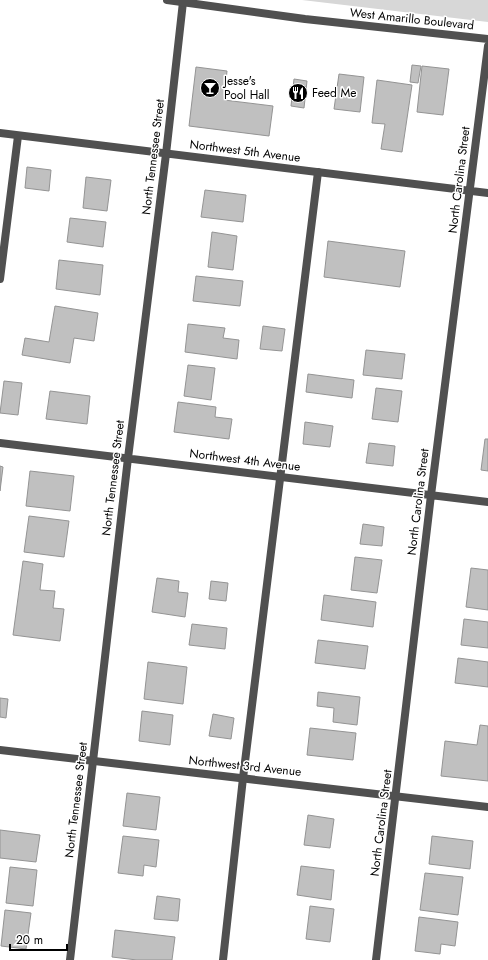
<svg xmlns="http://www.w3.org/2000/svg" width="488" height="960" font-family="Jost,sans-serif">
<rect width="100%" height="100%" fill="#fff"/>
<path fill="#d7d7d7" d="M 302,0 L 488,0 L 488,22 Z"/>
<path fill="#c0c0c0" stroke="#949494" d="M 412,65 L 421,66 L 418,83 L 410,82 Z
M 422,66 L 449,69 L 443,115 L 417,112 Z
M 196,67 L 227,71 L 224,100 L 273,106 L 269,136 L 189,126 Z
M 339,74 L 364,77 L 360,112 L 334,109 Z
M 294,79 L 307,81 L 304,108 L 291,106 Z
M 377,80 L 412,85 L 402,152 L 381,149 L 385,124 L 372,123 Z
M 27,167 L 51,170 L 49,191 L 25,188 Z
M 86,177 L 111,180 L 107,211 L 83,208 Z
M 205,190 L 246,195 L 243,222 L 201,217 Z
M 70,218 L 106,222 L 103,247 L 67,242 Z
M 212,232 L 237,236 L 233,270 L 208,267 Z
M 328,241 L 405,251 L 400,287 L 324,277 Z
M 59,260 L 103,265 L 100,295 L 56,289 Z
M 196,276 L 243,281 L 240,306 L 193,301 Z
M 55,306 L 98,313 L 94,341 L 74,338 L 70,363 L 22,355 L 25,338 L 49,342 Z
M 188,324 L 225,328 L 223,338 L 239,340 L 237,359 L 185,352 Z
M 263,326 L 285,329 L 282,351 L 260,349 Z
M 366,350 L 405,354 L 402,379 L 363,375 Z
M 188,365 L 215,368 L 211,400 L 184,396 Z
M 308,374 L 354,380 L 352,398 L 306,392 Z
M 4,381 L 22,383 L 18,415 L 0,413 Z
M 376,388 L 402,391 L 398,422 L 372,419 Z
M 50,391 L 90,396 L 87,424 L 46,419 Z
M 178,402 L 216,407 L 215,417 L 232,419 L 229,439 L 174,432 Z
M 305,422 L 333,426 L 330,447 L 303,444 Z
M 485,439 L 488,439 L 488,471 L 481,470 Z
M 369,443 L 395,446 L 393,466 L 366,463 Z
M 0,466 L 3,467 L 0,491 Z
M 30,471 L 74,476 L 70,511 L 26,506 Z
M 29,516 L 69,521 L 64,557 L 24,552 Z
M 363,524 L 384,527 L 382,546 L 360,544 Z
M 355,557 L 382,560 L 377,593 L 351,590 Z
M 23,561 L 43,564 L 40,590 L 55,591 L 53,608 L 64,609 L 60,641 L 13,635 Z
M 471,568 L 488,570 L 488,610 L 466,607 Z
M 157,578 L 179,581 L 178,592 L 188,593 L 185,617 L 152,612 Z
M 211,581 L 228,583 L 226,601 L 209,599 Z
M 324,595 L 376,602 L 373,627 L 321,620 Z
M 464,619 L 488,622 L 488,648 L 461,645 Z
M 192,624 L 227,628 L 225,649 L 189,645 Z
M 318,640 L 368,646 L 365,669 L 315,663 Z
M 458,658 L 488,662 L 488,687 L 455,683 Z
M 148,662 L 187,667 L 183,704 L 144,699 Z
M 318,692 L 360,697 L 357,725 L 333,722 L 334,708 L 317,706 Z
M 0,698 L 8,699 L 6,718 L 0,717 Z
M 142,711 L 173,715 L 170,745 L 139,741 Z
M 213,714 L 234,718 L 231,739 L 209,736 Z
M 480,725 L 488,726 L 488,781 L 441,776 L 445,741 L 477,745 Z
M 310,728 L 356,733 L 353,760 L 307,755 Z
M 127,793 L 160,797 L 156,830 L 123,826 Z
M 308,815 L 334,819 L 330,848 L 304,845 Z
M 0,830 L 40,835 L 36,862 L 0,858 Z
M 123,836 L 159,840 L 156,867 L 144,865 L 143,876 L 118,873 Z
M 432,836 L 473,841 L 470,869 L 429,864 Z
M 301,866 L 334,870 L 331,900 L 297,895 Z
M 10,867 L 37,870 L 33,906 L 6,903 Z
M 425,873 L 463,877 L 458,915 L 420,910 Z
M 157,896 L 180,899 L 178,921 L 154,919 Z
M 310,906 L 334,909 L 330,942 L 306,939 Z
M 5,910 L 31,913 L 26,949 L 1,946 Z
M 419,917 L 458,922 L 455,946 L 441,944 L 440,954 L 415,951 Z
M 115,930 L 175,937 L 172,960 L 137,960 L 112,957 Z"/>
<g fill="none" stroke-linecap="round" stroke-linejoin="round">
<path stroke="#505050" stroke-width="8" d="M 0,279 L 18,136
M 223,960 L 243,778 L 318,172"/>
<path stroke="#505050" stroke-width="8" d="M 0,133 L 488,193
M 0,443 L 488,502
M 70,960 L 128,458 L 166,154 L 183,2
M 376,960 L 431,495 L 488,46"/>
<path stroke="#505050" stroke-width="8" d="M 167,0 L 305,19 L 488,39
M 0,750 L 488,807"/>
</g>
<defs>
<symbol id="bar-disc" viewBox="-11 -11 22 22"><circle r="9.5" fill="#000" stroke="#fff"/><path d="M-6-5H6L.8 .8V4.5H3.5V6h-7V4.5H-.8V.8Z" fill="#fff"/></symbol>
<symbol id="restaurant-disc" viewBox="-11 -11 22 22"><circle r="9.5" fill="#000" stroke="#fff"/><path d="M-5-6h1v4h1v-4h1v4h1v-4h1v5L-1.5 .5V6h-2V.5L-5-1ZM5-6V6H3V1.5H1.5Q1.5-4 5-6Z" fill="#fff"/></symbol>
</defs>
<g fill-rule="evenodd">
<use href="#bar-disc" x="199" y="77" width="22" height="22"/>
<use href="#restaurant-disc" x="287" y="82" width="22" height="22"/>
</g>
<g text-anchor="middle" dominant-baseline="central" stroke-width="3" stroke-linejoin="round" paint-order="stroke">
<g font-size="12" fill="#000" stroke="#fff">
<text transform="translate(412 19) rotate(6)">West Amarillo Boulevard</text>
<text transform="translate(245 151) rotate(7)">Northwest 5th Avenue</text>
<text transform="translate(153 157) rotate(-83)">North Tennessee Street</text>
<text transform="translate(459 180) rotate(-83)">North Carolina Street</text>
<text transform="translate(245 460) rotate(7)">Northwest 4th Avenue</text>
<text transform="translate(113 478) rotate(-83)">North Tennessee Street</text>
<text transform="translate(418 502) rotate(-83)">North Carolina Street</text>
<text transform="translate(245 766) rotate(6)">Northwest 3rd Avenue</text>
<text transform="translate(76 800) rotate(-83)">North Tennessee Street</text>
<text transform="translate(381 823) rotate(-83)">North Carolina Street</text>
</g>
<g font-size="12" fill="#000" stroke="#fff" text-anchor="start">
<text x="224" y="81">Jesse's<tspan x="224" dy="14">Pool Hall</tspan></text>
<text x="312" y="93">Feed Me</text>
</g>
</g>
<path d="M10 944v6h57v-6" fill="none" stroke="#000000" stroke-width="2"/>
<text x="16" y="944" font-size="12" fill="#000000" stroke="#ffffff" stroke-width="3" paint-order="stroke">20 m</text>
</svg>
